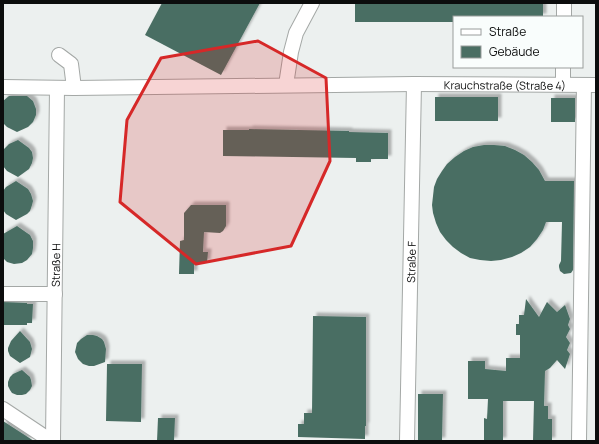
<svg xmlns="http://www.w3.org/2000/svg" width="599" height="444" font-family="Manrope,sans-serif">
<defs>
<filter id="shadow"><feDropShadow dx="3.5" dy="-3.5" stdDeviation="1" flood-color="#0004"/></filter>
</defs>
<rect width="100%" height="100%" fill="#ecf0ef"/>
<path fill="#4a6e63" filter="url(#shadow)" d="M 162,3 L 260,3 L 221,75 L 145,35 Z
M 355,3 L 543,3 L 543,17 L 454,17 L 454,22 L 355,22 Z
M 9,96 L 27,96 L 33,101 L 36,109 L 36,115 L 33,122 L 28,127 L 17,132 L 7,127 L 3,123 L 3,101 Z
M 435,97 L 498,97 L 498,121 L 435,121 Z
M 551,98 L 575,98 L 575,122 L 551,122 Z
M 249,129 L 349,131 L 349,132 L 388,133 L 388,159 L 371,159 L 371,162 L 356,162 L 356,158 L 223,156 L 223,130 L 249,130 Z
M 18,140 L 29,148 L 32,152 L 33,158 L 32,163 L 29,169 L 18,177 L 7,171 L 3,166 L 3,150 L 9,144 Z
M 484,145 L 494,145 L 505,146 L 515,150 L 524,155 L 532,162 L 539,170 L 545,181 L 574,181 L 573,270 L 571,273 L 564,274 L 560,271 L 559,267 L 559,265 L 561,261 L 562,222 L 546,222 L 543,230 L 537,239 L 530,247 L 521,253 L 512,257 L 501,260 L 491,261 L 480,260 L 470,258 L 461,253 L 453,247 L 446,240 L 440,232 L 436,223 L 433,213 L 432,205 L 434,187 L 437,179 L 442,171 L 447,164 L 455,157 L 464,151 L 473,147 Z
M 16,181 L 28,189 L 31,194 L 33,201 L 32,205 L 30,211 L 27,214 L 16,220 L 6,214 L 3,210 L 3,191 L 6,187 Z
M 191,205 L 226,205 L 226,226 L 223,231 L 220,233 L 204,232 L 203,252 L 208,252 L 207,263 L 194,263 L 194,274 L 179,274 L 180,241 L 184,240 L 184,213 Z
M 17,226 L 27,233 L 30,235 L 33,241 L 33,248 L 32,254 L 27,260 L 22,263 L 14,264 L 7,262 L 3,258 L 3,234 Z
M 526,299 L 539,317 L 547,302 L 557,312 L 565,305 L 570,319 L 568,325 L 570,329 L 566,337 L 570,343 L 567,350 L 570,354 L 565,369 L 557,360 L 550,368 L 545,371 L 544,406 L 548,406 L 548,419 L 552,419 L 552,441 L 533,441 L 534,401 L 503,401 L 503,441 L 484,441 L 484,418 L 487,419 L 488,399 L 468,399 L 468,361 L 485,361 L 485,369 L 506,371 L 506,358 L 520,358 L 520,335 L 516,335 L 516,324 L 519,324 L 519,315 L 524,315 Z
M 3,302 L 27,303 L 27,304 L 33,304 L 32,323 L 27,323 L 27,325 L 3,325 Z
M 313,316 L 366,317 L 366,426 L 365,426 L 365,439 L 298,437 L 298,424 L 304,424 L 304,413 L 312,413 Z
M 20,331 L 30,342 L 32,349 L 30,357 L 20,363 L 10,356 L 8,351 L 8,348 L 11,341 Z
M 87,335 L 93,335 L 97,336 L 102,339 L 104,342 L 106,349 L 105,362 L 94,366 L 89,366 L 83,364 L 78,359 L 75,352 L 77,343 L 81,339 Z
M 107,364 L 142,364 L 141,422 L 106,421 Z
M 22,370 L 30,377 L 31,380 L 32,386 L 30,390 L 26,394 L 22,395 L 17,395 L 12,393 L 10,390 L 8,386 L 8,382 L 10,377 L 13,374 Z
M 418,394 L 443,394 L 442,441 L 418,441 Z
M 158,418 L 175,418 L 174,441 L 157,441 Z
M 3,421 L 34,441 L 3,441 Z"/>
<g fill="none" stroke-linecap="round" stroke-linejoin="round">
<defs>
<g id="minor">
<path d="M 564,17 L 564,3"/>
<path d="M 59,55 L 71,64 L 74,88"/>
<path d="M 563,84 L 563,67"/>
<path d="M 286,85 L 291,52 L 296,33 L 312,3"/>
<path id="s1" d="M 3,87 L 74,88 L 414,84 L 596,85"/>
<path d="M 3,294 L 55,294"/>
<path d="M 3,409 L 51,441"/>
<path id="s2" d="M 53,441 L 57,88"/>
<path id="s3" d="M 407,441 L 414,84"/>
<path d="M 579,441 L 584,85"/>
</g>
</defs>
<use href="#minor" stroke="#a4a8a6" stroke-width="16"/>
<use href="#minor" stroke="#fff" stroke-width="14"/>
</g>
<path fill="#d62828" fill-opacity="0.2" stroke="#d62828" stroke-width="3" stroke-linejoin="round" d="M 258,41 L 326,78 L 330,161 L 291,246 L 196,264 L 120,202 L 127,120 L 161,58 Z"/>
<g text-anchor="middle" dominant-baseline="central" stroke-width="4" stroke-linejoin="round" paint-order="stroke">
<g font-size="11" fill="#0c0d0d" stroke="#f9fdfc">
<text stroke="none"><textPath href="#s1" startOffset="502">Krauchstraße (Straße 4)</textPath></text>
<text stroke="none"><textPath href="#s3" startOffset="179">Straße F</textPath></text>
<text stroke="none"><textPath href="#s2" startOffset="176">Straße H</textPath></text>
</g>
</g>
<rect width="599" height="444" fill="none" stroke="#0c0d0d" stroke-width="8"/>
<rect x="453" y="16" width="130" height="52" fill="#f9fdfc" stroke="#9a9d9c"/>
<rect x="461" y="29" width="20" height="6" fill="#ffffff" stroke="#9a9d9c"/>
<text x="489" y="36" font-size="12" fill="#0c0d0d">Straße</text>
<rect x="461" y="46" width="20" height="12" fill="#4a6e63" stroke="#9a9d9c"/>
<text x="489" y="56" font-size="12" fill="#0c0d0d">Gebäude</text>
</svg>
